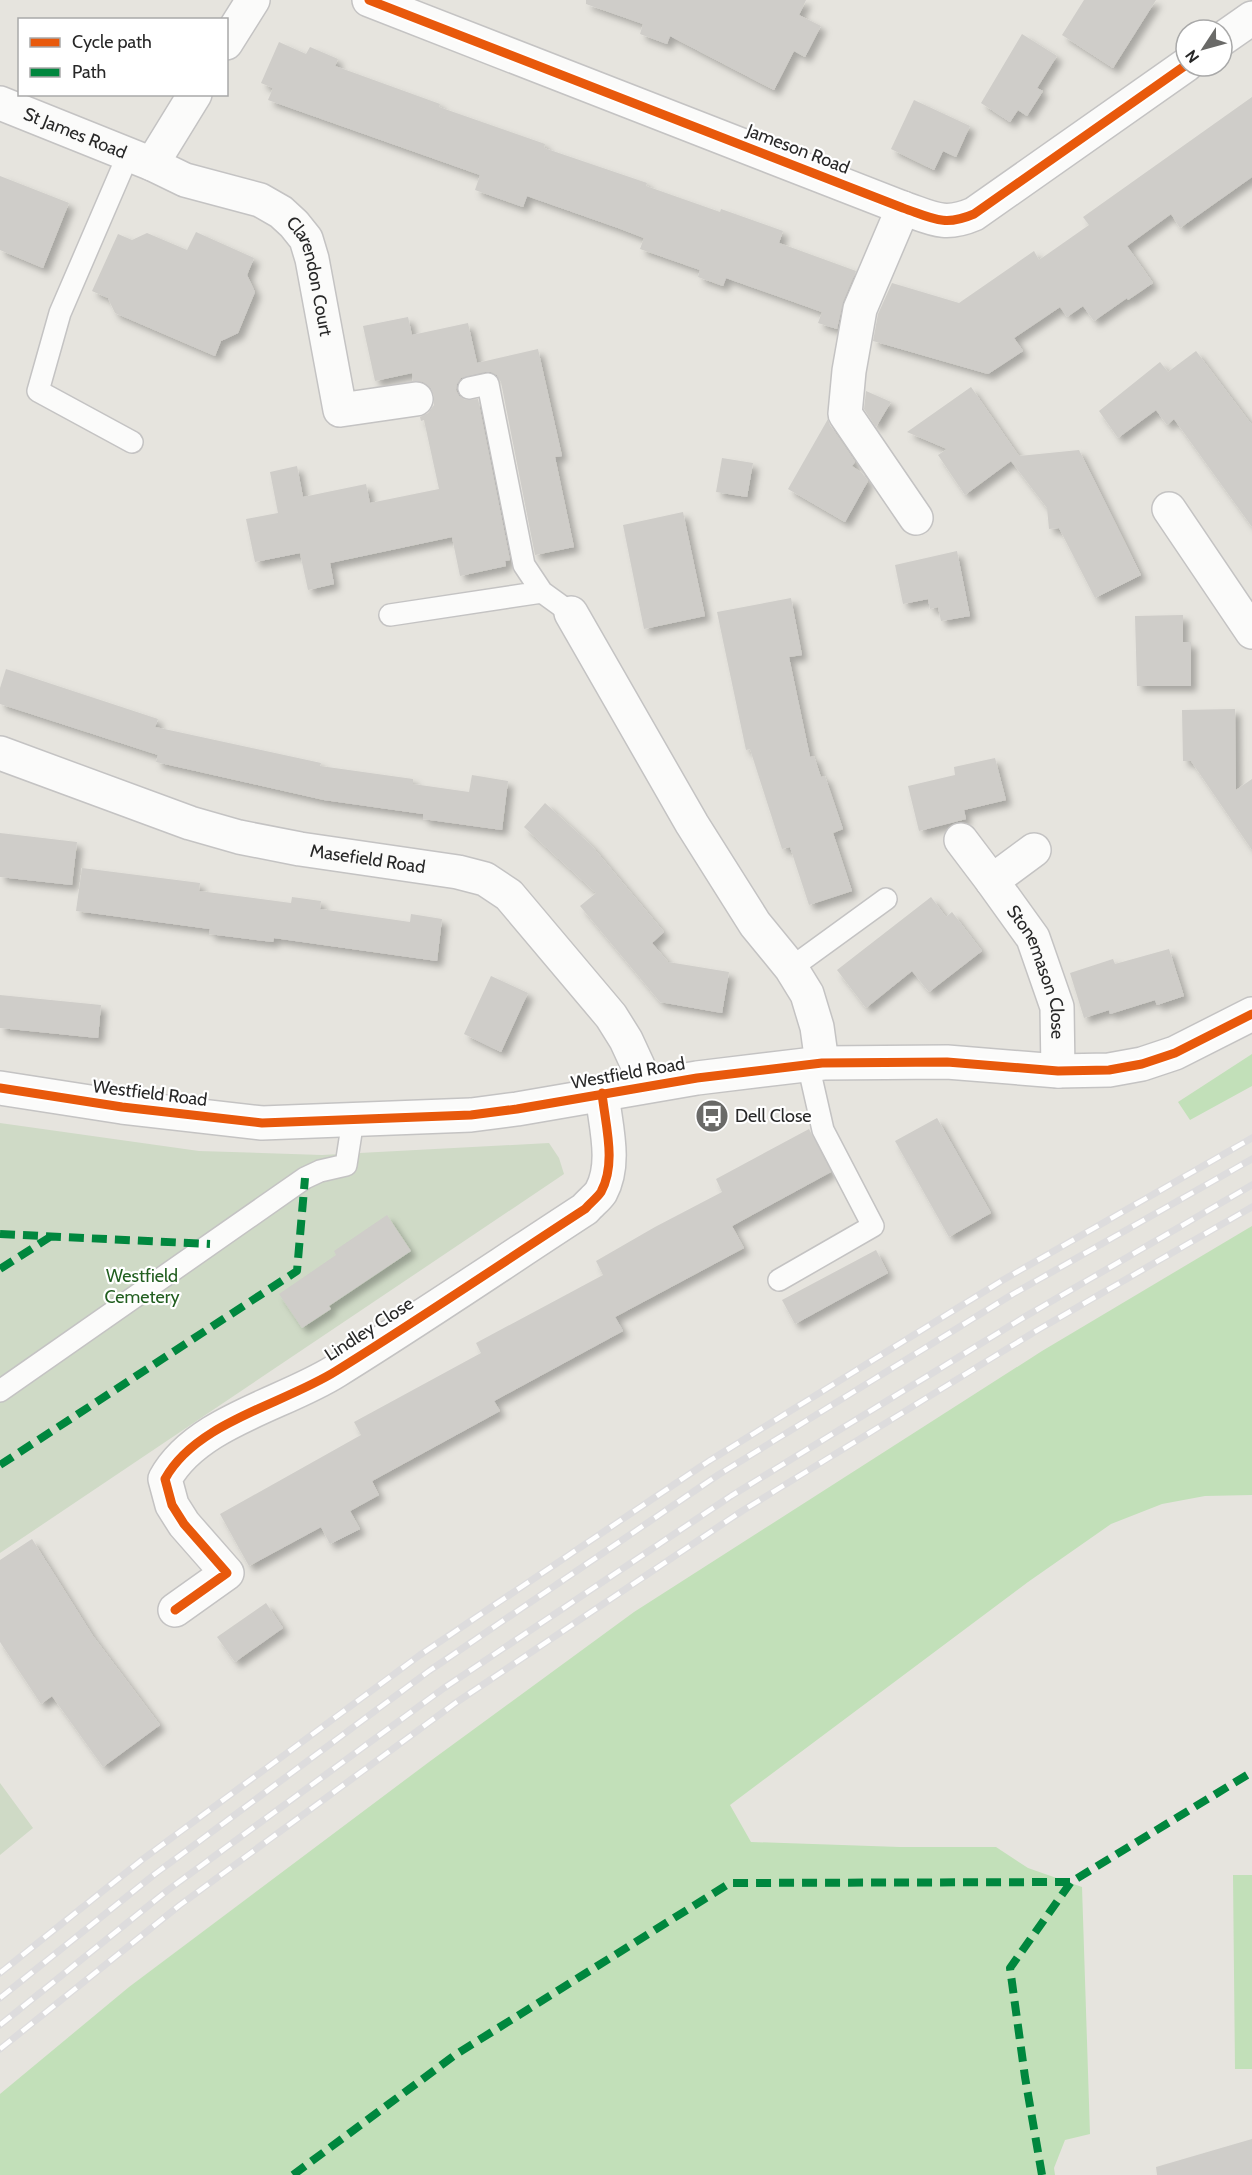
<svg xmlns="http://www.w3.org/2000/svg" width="1252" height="2175" font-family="Cabin,sans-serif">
<defs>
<filter id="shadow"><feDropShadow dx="5.5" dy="5.5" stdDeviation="3" flood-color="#0004"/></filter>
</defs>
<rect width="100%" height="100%" fill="#e6e4de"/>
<path fill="#c2e0b9" d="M 1252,1054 L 1252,1086 L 1190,1120 L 1178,1102 Z
M 1252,1226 L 1252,1495 L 1205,1496 L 1162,1504 L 1111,1524 L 1028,1582 L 730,1805 L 751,1842 L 900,1847 L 996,1847 L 1028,1868 L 1082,1887 L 1090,2134 L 1065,2140 L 1054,2168 L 1055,2175 L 0,2175 L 0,2094 L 129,1987 L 429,1762 L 634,1612 L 1042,1351 Z
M 1233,1875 L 1252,1875 L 1252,2069 L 1235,2069 Z"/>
<path fill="#cfdac6" d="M 0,1123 L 199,1151 L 322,1155 L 549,1143 L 559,1158 L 564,1174 L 0,1553 Z
M 0,1783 L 33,1828 L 0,1855 Z"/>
<path fill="#cfcdc9" filter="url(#shadow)" d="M 586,0 L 806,0 L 799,15 L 821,26 L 805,57 L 794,51 L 774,90 L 670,36 L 667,44 L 640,34 L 643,24 L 586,4 Z
M 1084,0 L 1156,0 L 1113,68 L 1062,35 Z
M 1022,34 L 1057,56 L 1037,88 L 1043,91 L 1027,116 L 1018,110 L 1010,122 L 981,103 Z
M 279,42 L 306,54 L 310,47 L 338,59 L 335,66 L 440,104 L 439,107 L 545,144 L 544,148 L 647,183 L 646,186 L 720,212 L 721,209 L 783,231 L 779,243 L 856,271 L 843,302 L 837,329 L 818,323 L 822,312 L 726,278 L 723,286 L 698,277 L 700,270 L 640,249 L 644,238 L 618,228 L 527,196 L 523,207 L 475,190 L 480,175 L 268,100 L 273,88 L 261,83 Z
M 1252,97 L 1252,177 L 1180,228 L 1171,214 L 1127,246 L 1153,283 L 1128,300 L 1127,298 L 1094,321 L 1083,306 L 1067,317 L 1060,307 L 1014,338 L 1023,351 L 988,374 L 873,341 L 878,314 L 892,283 L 959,303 L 1034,251 L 1039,260 L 1089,225 L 1083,217 Z
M 914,100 L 970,126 L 956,157 L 943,151 L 934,170 L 891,149 Z
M 0,176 L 69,203 L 43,268 L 0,250 Z
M 196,232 L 254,258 L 247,275 L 255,292 L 238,333 L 221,341 L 215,356 L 115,313 L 108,298 L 92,291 L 118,234 L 132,240 L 147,233 L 187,250 Z
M 408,317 L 412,335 L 468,323 L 477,363 L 538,349 L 562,456 L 555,457 L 574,547 L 535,555 L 501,382 L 497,375 L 491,372 L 485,372 L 461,378 L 457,384 L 456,390 L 459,396 L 465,400 L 478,399 L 510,560 L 505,561 L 506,566 L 460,576 L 452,537 L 330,563 L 334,584 L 308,590 L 300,553 L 255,562 L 246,519 L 278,513 L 270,472 L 297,466 L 303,497 L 366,484 L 370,503 L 439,489 L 424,420 L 421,421 L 420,417 L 428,413 L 434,405 L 434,396 L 431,388 L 423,382 L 413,381 L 412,373 L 375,381 L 363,326 Z
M 1196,351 L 1252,425 L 1252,527 L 1174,419 L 1167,425 L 1156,410 L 1118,438 L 1099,411 L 1160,362 L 1168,372 Z
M 971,387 L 1019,456 L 1079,450 L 1141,575 L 1095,598 L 1059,528 L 1049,529 L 1047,508 L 1011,461 L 965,495 L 938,455 L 947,449 L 907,432 Z
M 866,391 L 891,402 L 876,427 L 864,409 Z
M 828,419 L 830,425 L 855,462 L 852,466 L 862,473 L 868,481 L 845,522 L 788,489 Z
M 722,458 L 753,463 L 747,497 L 716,492 Z
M 683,512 L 705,616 L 644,629 L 623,525 Z
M 957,551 L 970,616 L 941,621 L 938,607 L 930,609 L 928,599 L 903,604 L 895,565 Z
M 791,598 L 802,655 L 789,657 L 810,757 L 814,756 L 821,777 L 825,776 L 843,829 L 833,833 L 852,891 L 809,905 L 790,847 L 782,849 L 750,749 L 746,750 L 717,612 Z
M 1183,615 L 1183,642 L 1191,642 L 1191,686 L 1137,686 L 1135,616 Z
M 6,669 L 158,719 L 155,727 L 321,763 L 320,766 L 413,779 L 413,784 L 469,792 L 472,775 L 508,781 L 502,830 L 423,819 L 423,814 L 324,800 L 156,762 L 158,755 L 0,704 L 0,688 Z
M 1235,709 L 1236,790 L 1252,779 L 1252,850 L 1191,761 L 1183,761 L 1182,710 Z
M 995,758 L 1006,800 L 964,810 L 966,819 L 919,831 L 908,786 L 955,775 L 954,767 Z
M 545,803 L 591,845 L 664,932 L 652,943 L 668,962 L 729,972 L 722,1013 L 660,1002 L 580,906 L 596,893 L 524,827 Z
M 0,833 L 77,842 L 72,885 L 0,877 Z
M 82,868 L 200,883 L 199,891 L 291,903 L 292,897 L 321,901 L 320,909 L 410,922 L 411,914 L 442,919 L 437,961 L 274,938 L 273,942 L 209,934 L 210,929 L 76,911 Z
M 931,897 L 946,917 L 952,912 L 982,951 L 929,992 L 912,971 L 866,1008 L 837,970 Z
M 1169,949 L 1184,996 L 1157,1005 L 1155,1000 L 1110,1014 L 1109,1010 L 1084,1018 L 1070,973 L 1113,959 L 1115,964 Z
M 491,976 L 528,993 L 501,1052 L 464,1034 Z
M 0,995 L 101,1005 L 98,1038 L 0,1028 Z
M 937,1118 L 991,1213 L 949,1237 L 895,1141 Z
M 809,1129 L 831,1172 L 732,1226 L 744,1248 L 615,1317 L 623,1331 L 494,1401 L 500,1411 L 372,1481 L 379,1495 L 350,1511 L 360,1529 L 330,1544 L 321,1527 L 249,1566 L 220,1514 L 361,1435 L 354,1422 L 481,1353 L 476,1343 L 603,1275 L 596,1261 L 655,1227 L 722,1192 L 716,1179 Z
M 387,1215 L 411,1251 L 329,1306 L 331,1309 L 302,1328 L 279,1294 L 336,1255 L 334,1251 Z
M 876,1250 L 888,1273 L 795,1324 L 782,1300 Z
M 32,1539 L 93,1636 L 160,1725 L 103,1767 L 52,1696 L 41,1704 L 0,1642 L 0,1560 Z
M 266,1603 L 283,1628 L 235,1662 L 217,1637 Z
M 1252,2139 L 1252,2175 L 1157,2175 L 1156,2167 Z"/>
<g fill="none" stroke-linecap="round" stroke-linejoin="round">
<defs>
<path id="service" d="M 128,155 L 60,313 L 38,391 L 132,442
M 469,388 L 488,384 L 524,565 L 542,592 L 571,613
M 390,615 L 542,592
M 791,968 L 886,899
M 779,1280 L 873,1226 L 823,1130 L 808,1064
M 0,1391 L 305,1178 L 320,1171 L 346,1165 L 353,1120"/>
<g id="minor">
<path d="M 369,0 L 903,208 C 932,218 944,227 974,214 L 1186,65"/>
<path d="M 1222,39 L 1252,18"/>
<path d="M 226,43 L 253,0"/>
<path id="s1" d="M 0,103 L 152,164 L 185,180 L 260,200 L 281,212 L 294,224 L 306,239 L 312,259 L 340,410 L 416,399"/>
<path d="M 152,164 L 195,94"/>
<path d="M 903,208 L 860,309 L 849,371 L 845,414 L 916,518"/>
<path d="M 1169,509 L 1252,632"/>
<path d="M 571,613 L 692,824 L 755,924 L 791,968 L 807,994 L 817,1027 L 822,1063"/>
<path id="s2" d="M 0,753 L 190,823 L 239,837 L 300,849 L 458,872 L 485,879 L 509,895 L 611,1016 L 626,1040 L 638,1066 L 641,1087"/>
<path d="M 961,840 L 992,881"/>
<path id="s3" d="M 1034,850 L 992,881 L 1033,938 L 1057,1007 L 1058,1071"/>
<path d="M 175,1610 L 227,1573 L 184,1524 L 172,1505 L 165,1479 C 196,1422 284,1404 336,1371 C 420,1319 502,1263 585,1209 C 590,1203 597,1198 601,1192 C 617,1163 605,1124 602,1093"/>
</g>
<path id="tertiary" d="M 0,1088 L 122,1107 L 262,1123 L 471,1115 L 517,1109 L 697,1078 L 822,1063 L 947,1062 L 1058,1071 L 1109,1070 L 1142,1064 L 1175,1053 L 1252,1014"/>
</defs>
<use href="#service" stroke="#c4c3c3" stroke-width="24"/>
<use href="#minor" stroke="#c4c3c3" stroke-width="36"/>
<use href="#tertiary" stroke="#c4c3c3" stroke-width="36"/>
<use href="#service" stroke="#fbfbfa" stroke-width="21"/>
<use href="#minor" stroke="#fbfbfa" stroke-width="33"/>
<use href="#tertiary" stroke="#fbfbfa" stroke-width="33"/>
<defs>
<path id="rail" d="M 0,1973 L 143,1859 L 420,1655 L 709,1461 L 1003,1280 L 1252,1138
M 0,1998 L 155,1874 L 429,1671 L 718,1475 L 1013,1294 L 1252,1159
M 0,2025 L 168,1890 L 444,1688 L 731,1496 L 1026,1316 L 1252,1185
M 0,2049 L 180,1905 L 454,1704 L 742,1511 L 1036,1331 L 1252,1207"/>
</defs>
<use href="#rail" stroke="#dddcdd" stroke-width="7"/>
<use href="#rail" stroke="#fff" stroke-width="4.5" stroke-dasharray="14" stroke-linecap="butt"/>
<path stroke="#00873e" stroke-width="8" stroke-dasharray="15 8" stroke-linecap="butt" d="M 0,1234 L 210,1244
M 0,1269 L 50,1237
M 0,1465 L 297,1271 L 305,1178
M 293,2175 L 455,2055 L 730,1883 L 1071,1882
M 1042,2175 L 1025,2077 L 1010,1968 L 1071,1882 L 1252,1772"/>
<defs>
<path id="cycleway" d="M 369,0 L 903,208 C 932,218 944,227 974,214 L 1186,65
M 0,1088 L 122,1107 L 262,1123 L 471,1115 L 517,1109 L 697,1078 L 822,1063 L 947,1062 L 1058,1071 L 1109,1070 L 1142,1064 L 1175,1053 L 1252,1014
M 175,1610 L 227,1573 L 184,1524 L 172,1505 L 165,1479 C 196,1422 284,1404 336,1371 C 420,1319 502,1263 585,1209 C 590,1203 597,1198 601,1192 C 617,1163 605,1124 602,1093"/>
</defs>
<use href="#cycleway" stroke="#fff" stroke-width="13"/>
<use href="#cycleway" stroke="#e8590c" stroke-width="9"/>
</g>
<defs>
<symbol id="bus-disc" viewBox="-11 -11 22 22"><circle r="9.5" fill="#6a6a68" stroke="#fff"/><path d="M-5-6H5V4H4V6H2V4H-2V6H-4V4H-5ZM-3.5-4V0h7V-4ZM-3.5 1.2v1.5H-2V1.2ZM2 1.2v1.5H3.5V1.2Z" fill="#fff"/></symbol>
</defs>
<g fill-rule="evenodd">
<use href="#bus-disc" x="693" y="1097" width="38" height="38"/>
</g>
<g text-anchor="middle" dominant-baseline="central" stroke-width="4.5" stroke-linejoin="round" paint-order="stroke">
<g font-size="18" fill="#282828" stroke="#fff">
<text stroke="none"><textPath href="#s1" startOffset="81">St James Road</textPath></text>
<text transform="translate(798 149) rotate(21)">Jameson Road</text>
<text stroke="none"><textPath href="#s1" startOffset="376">Clarendon Court</textPath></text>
<text stroke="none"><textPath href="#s2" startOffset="384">Masefield Road</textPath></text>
<text stroke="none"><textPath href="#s3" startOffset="156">Stonemason Close</textPath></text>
<text transform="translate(628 1073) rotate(-10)">Westfield Road</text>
<text transform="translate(150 1093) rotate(7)">Westfield Road</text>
<text transform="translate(369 1329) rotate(-33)">Lindley Close</text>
</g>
<g font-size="18" fill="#282828" stroke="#fff" text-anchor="start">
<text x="735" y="1116">Dell Close</text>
</g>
<g font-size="18" fill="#215e1f" stroke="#fff">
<text x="142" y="1276">Westfield<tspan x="142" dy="21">Cemetery</tspan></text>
</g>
</g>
<rect x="18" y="18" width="210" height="78" fill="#ffffff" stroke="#a9a9a9" stroke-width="1.5"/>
<rect x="30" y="38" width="30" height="9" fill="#e8590c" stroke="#a9a9a9" stroke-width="1.5"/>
<text x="72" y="48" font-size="18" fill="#282828">Cycle path</text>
<rect x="30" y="68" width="30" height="9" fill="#00873e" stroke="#a9a9a9" stroke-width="1.5"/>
<text x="72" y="78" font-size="18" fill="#282828">Path</text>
<g transform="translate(1204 48) rotate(234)"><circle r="28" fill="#ffffff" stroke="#a9a9a9" stroke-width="1.5"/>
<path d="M0-4.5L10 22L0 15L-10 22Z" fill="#6a6a68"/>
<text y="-9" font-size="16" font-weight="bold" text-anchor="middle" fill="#282828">N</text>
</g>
</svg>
